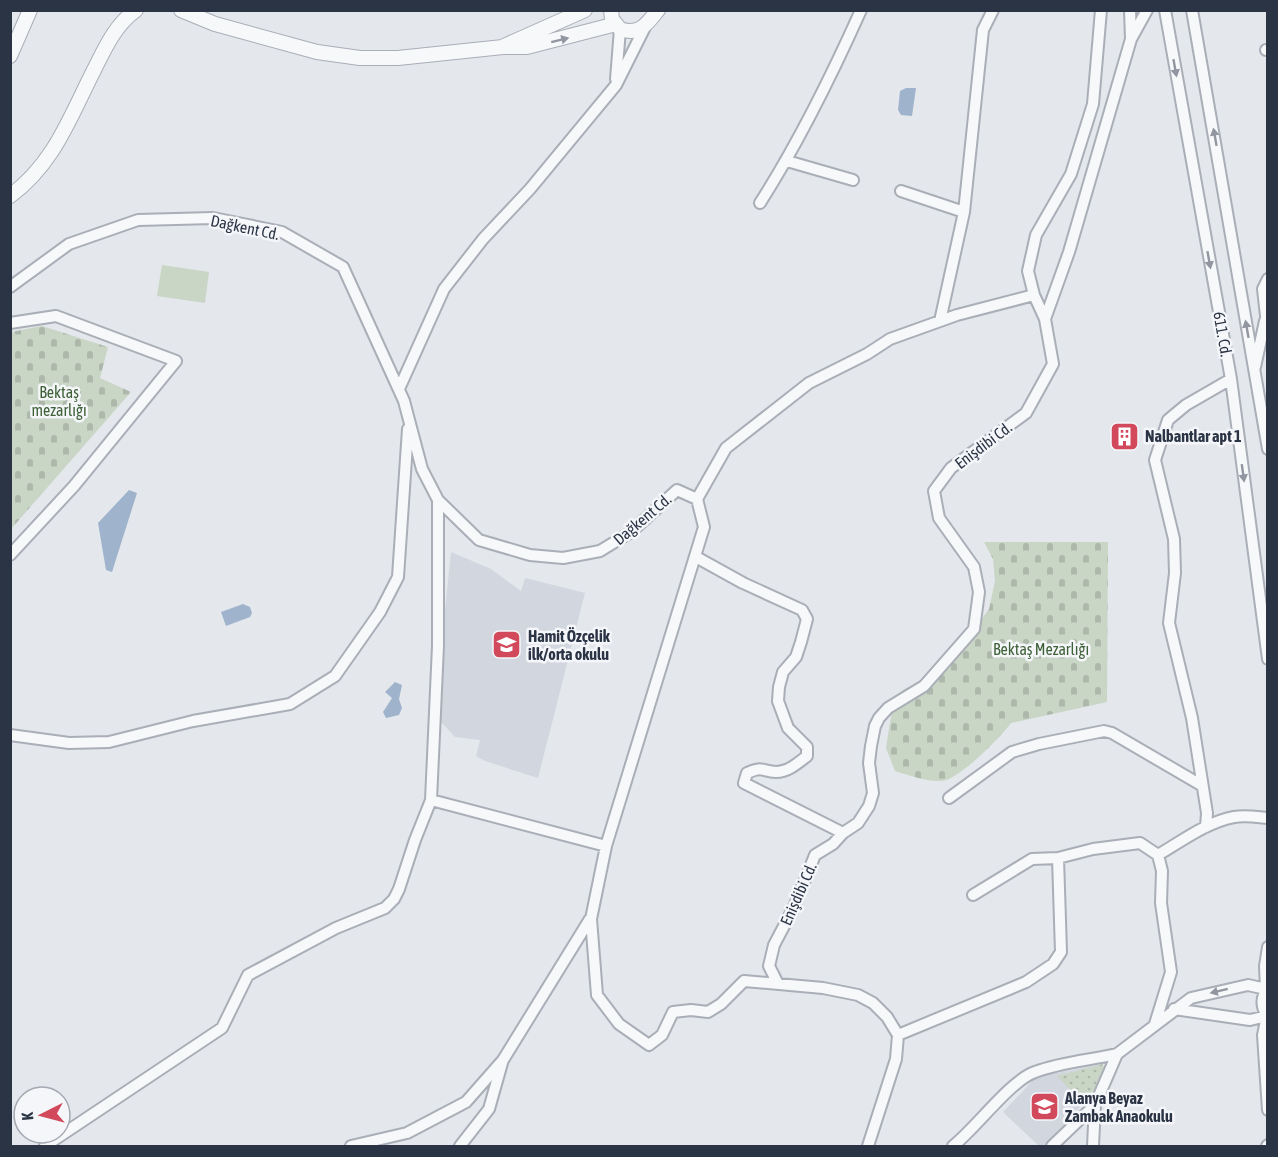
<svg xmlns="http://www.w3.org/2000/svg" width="1278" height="1157" font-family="'Asap Condensed',sans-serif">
<defs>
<pattern id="grass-dots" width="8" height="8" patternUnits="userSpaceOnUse" patternTransform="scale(1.5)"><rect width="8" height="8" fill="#c9d6c5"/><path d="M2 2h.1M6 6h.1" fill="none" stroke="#adb8ab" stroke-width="1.8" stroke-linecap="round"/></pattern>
<pattern id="cemetery-stones" width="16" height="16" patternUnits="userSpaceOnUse" patternTransform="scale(1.5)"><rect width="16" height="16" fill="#c9d6c5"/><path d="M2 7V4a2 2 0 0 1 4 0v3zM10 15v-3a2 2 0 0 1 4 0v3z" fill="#adb8ab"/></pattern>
</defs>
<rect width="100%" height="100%" fill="#e4e7ec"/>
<path fill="#d2d6de" d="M 451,552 L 491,569 L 521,591 L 525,578 L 585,593 L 538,778 L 485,761 L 476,756 L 480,740 L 455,737 L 441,722 L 436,697 Z
M 1103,1064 L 1105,1076 L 1048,1146 L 1039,1146 L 1003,1112 L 1036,1077 Z"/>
<path fill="url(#grass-dots)" d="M 1103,1064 L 1105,1076 L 1083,1103 L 1057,1076 Z"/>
<path fill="url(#cemetery-stones)" d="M 42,326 L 108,347 L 100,378 L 131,392 L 11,529 L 11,332 Z
M 984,542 L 1108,542 L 1107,702 L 1011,723 C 1000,738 964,774 946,780 C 933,784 908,775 895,771 L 886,748 L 892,710 L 900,692 L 939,670 L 954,657 L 989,609 L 995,581 L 993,559 Z"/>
<path fill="#c9d6c5" d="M 162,265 L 209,272 L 205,303 L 157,296 Z"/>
<path fill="#9fb4cc" d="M 906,88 L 916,88 L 912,116 L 901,115 L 898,110 L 900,91 Z
M 129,490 L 137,493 L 112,572 L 106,570 L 98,523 Z
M 243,604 L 250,607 L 252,613 L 250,617 L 226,626 L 221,612 Z
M 395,682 L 402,685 L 399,699 L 402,708 L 399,715 L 386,718 L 383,712 L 392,698 L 385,692 Z"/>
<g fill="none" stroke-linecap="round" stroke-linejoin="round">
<defs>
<path id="minor" d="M 1130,10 L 1131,39
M 1165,10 L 1231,379 L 1268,659
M 1192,10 L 1268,449
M 1266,50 L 1268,50
M 616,79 L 620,29
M 787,161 L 853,180
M 901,191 L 964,212
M 760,203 C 799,142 831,77 861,10
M 10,287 L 69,244 L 138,220 L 213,218 L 282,232 L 343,267 L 404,401 L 422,469 L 438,500 L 479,540 L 530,555 L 563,558 L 600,551 L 631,532 L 677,490 L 697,499 L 704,527 L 606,846 L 591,919 L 597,995 L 619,1024 L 649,1045 L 662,1035 L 673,1012 L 691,1010 L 708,1012 L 721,1004 L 744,981 L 823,988 L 858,995 L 873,1003 L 887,1017 L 898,1035 L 896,1059 L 868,1146
M 1045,319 L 1034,295 L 1028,271 L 1036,235 L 1071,174 L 1093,104 L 1101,10
M 940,321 L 964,212 L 983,30 L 993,10
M 10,323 L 56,316 L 176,361 L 74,486 L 10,555
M 1267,325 L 1263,289 L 1268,279
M 1255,367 L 1265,321
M 399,389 L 444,289 L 483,239 L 530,189 L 616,85 L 645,27
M 697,499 L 726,448 L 809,383 L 867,354 L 890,339 L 957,315 L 1034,295
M 696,557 L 743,583 L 802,610 L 807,619 L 801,642 L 796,657 L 783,672 L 779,687 L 778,701 L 788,728 L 807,747 L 807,756 C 798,763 788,772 776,772 C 762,771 762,766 747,773 L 744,783 L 843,833
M 10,735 L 69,743 L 109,742 L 193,721 L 290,704 L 335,676 L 380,612 L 398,577 L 408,429
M 949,798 L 1012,752 L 1039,744 L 1104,731 L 1112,733 L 1201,785
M 431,800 L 438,646 L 438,500
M 1206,827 L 1207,813 L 1192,718 L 1169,623 L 1175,573 L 1174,539 L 1155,460 L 1168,420 L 1186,405 L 1231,379
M 973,895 L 1032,859 L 1058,858 L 1093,849 L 1140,843 L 1158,855
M 778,984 L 769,966 L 774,945 L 794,907 L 815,855 L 833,844 L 843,833 L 858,823 L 869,806 L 873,793 L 869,763 L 871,746 L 875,726 L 879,718 L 888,708 L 924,686 L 974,629 L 979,592 L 974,567 L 939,518 L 934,491 L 951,468 L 1026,413 L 1053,364 L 1045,319 L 1069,252 L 1131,39 L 1147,10
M 1268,988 C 1260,998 1261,1007 1268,1017
M 1174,1009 L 1250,1020 L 1267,1016 L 1263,1035 L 1268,1110
M 1155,1024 L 1171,972 L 1161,903 L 1162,871 L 1158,855 C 1182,841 1207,822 1234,817 C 1246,815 1256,817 1268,818
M 898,1035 L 1026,982 L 1053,964 L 1061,952 L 1058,858
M 45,1146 L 222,1028 L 248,975 L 336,928 L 385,908 L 394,899 L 399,889 L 415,840 L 431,800 L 606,846
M 351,1146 L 407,1133 L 466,1102 L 503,1060 L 590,919
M 460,1146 L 489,1109 L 502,1063
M 953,1146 C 976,1128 1011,1080 1035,1072 C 1061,1062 1091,1060 1117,1054
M 1052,1146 L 1095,1105
M 1093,1146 L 1095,1105 L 1117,1054 L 1191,998 L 1248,985 L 1266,989 L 1265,966 L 1268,947
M 1267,1146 L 1268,1145"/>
<path id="tertiary" d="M 181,10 L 215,24 L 317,52 L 360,58 L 398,58 L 503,47 L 527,47 L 616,24
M 611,10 L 612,19 L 620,29 C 639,36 647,24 658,10
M 504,46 L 585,10
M 10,56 L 30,10
M 10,196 C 54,164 70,117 94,70 C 105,48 115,25 136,10"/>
</defs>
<use href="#minor" stroke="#a9aeb7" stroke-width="14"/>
<use href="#tertiary" stroke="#a9aeb7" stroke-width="16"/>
<use href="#minor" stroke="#f7f8fa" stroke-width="10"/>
<use href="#tertiary" stroke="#f7f8fa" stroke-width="14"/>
</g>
<defs><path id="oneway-solid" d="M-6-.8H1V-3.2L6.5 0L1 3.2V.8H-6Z" transform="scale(1.5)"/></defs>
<g fill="#9196a0">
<use href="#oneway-solid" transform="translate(560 40) rotate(-14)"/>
<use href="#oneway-solid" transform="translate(1175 68) rotate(80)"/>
<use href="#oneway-solid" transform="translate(1215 137) rotate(-100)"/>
<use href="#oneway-solid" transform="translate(1209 260) rotate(80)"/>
<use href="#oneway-solid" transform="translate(1247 329) rotate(-100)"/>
<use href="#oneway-solid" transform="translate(1243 473) rotate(82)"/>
<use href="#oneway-solid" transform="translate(1219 991) rotate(166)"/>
</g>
<defs>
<symbol id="building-square" viewBox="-11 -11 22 22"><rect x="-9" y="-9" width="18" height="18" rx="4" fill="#d1495b" stroke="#f4f6f9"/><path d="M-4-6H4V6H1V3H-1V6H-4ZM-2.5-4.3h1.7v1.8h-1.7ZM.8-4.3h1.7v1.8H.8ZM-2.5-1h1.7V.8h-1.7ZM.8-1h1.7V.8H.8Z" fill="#fff"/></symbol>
<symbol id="school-square" viewBox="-11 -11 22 22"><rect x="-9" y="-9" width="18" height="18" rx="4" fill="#d1495b" stroke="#f4f6f9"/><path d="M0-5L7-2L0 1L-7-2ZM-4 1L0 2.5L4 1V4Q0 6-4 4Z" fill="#fff"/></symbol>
</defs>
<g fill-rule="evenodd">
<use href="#building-square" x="1108" y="420" width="33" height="33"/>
<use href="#school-square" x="490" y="628" width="33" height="33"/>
<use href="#school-square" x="1028" y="1090" width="33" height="33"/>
</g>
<g text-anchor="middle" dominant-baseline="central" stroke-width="5" stroke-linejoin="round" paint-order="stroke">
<g font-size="16" fill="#2b3445" stroke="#f4f6f9">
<text transform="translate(245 227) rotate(12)">Dağkent Cd.</text>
<text transform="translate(1223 334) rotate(80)">611. Cd.</text>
<text transform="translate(983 445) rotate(-37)">Enişdibi Cd.</text>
<text transform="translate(642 519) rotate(-40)">Dağkent Cd.</text>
<text transform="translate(798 894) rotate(-66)">Enişdibi Cd.</text>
</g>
<g font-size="16" fill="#3f6138" stroke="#f4f6f9">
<text x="59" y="392">Bektaş<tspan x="59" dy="18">mezarlığı</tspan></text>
<text x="1041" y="649">Bektaş Mezarlığı</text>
</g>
<g font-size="16" font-weight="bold" fill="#2b3445" stroke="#f4f6f9" text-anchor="start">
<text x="1145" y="436">Nalbantlar apt 1</text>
<text x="528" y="636">Hamit Özçelik<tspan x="528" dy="18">ilk/orta okulu</tspan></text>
<text x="1065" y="1098">Alanya Beyaz<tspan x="1065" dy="18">Zambak Anaokulu</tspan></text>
</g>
</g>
<rect width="1278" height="1157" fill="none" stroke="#2b3445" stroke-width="24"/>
<g transform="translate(42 1115) rotate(264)"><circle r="28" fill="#f4f6f9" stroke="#a4a8b1" stroke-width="1.5"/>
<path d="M0-4.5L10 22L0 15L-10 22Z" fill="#d1495b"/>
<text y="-9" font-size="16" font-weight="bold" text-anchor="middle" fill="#2b3445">K</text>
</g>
</svg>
